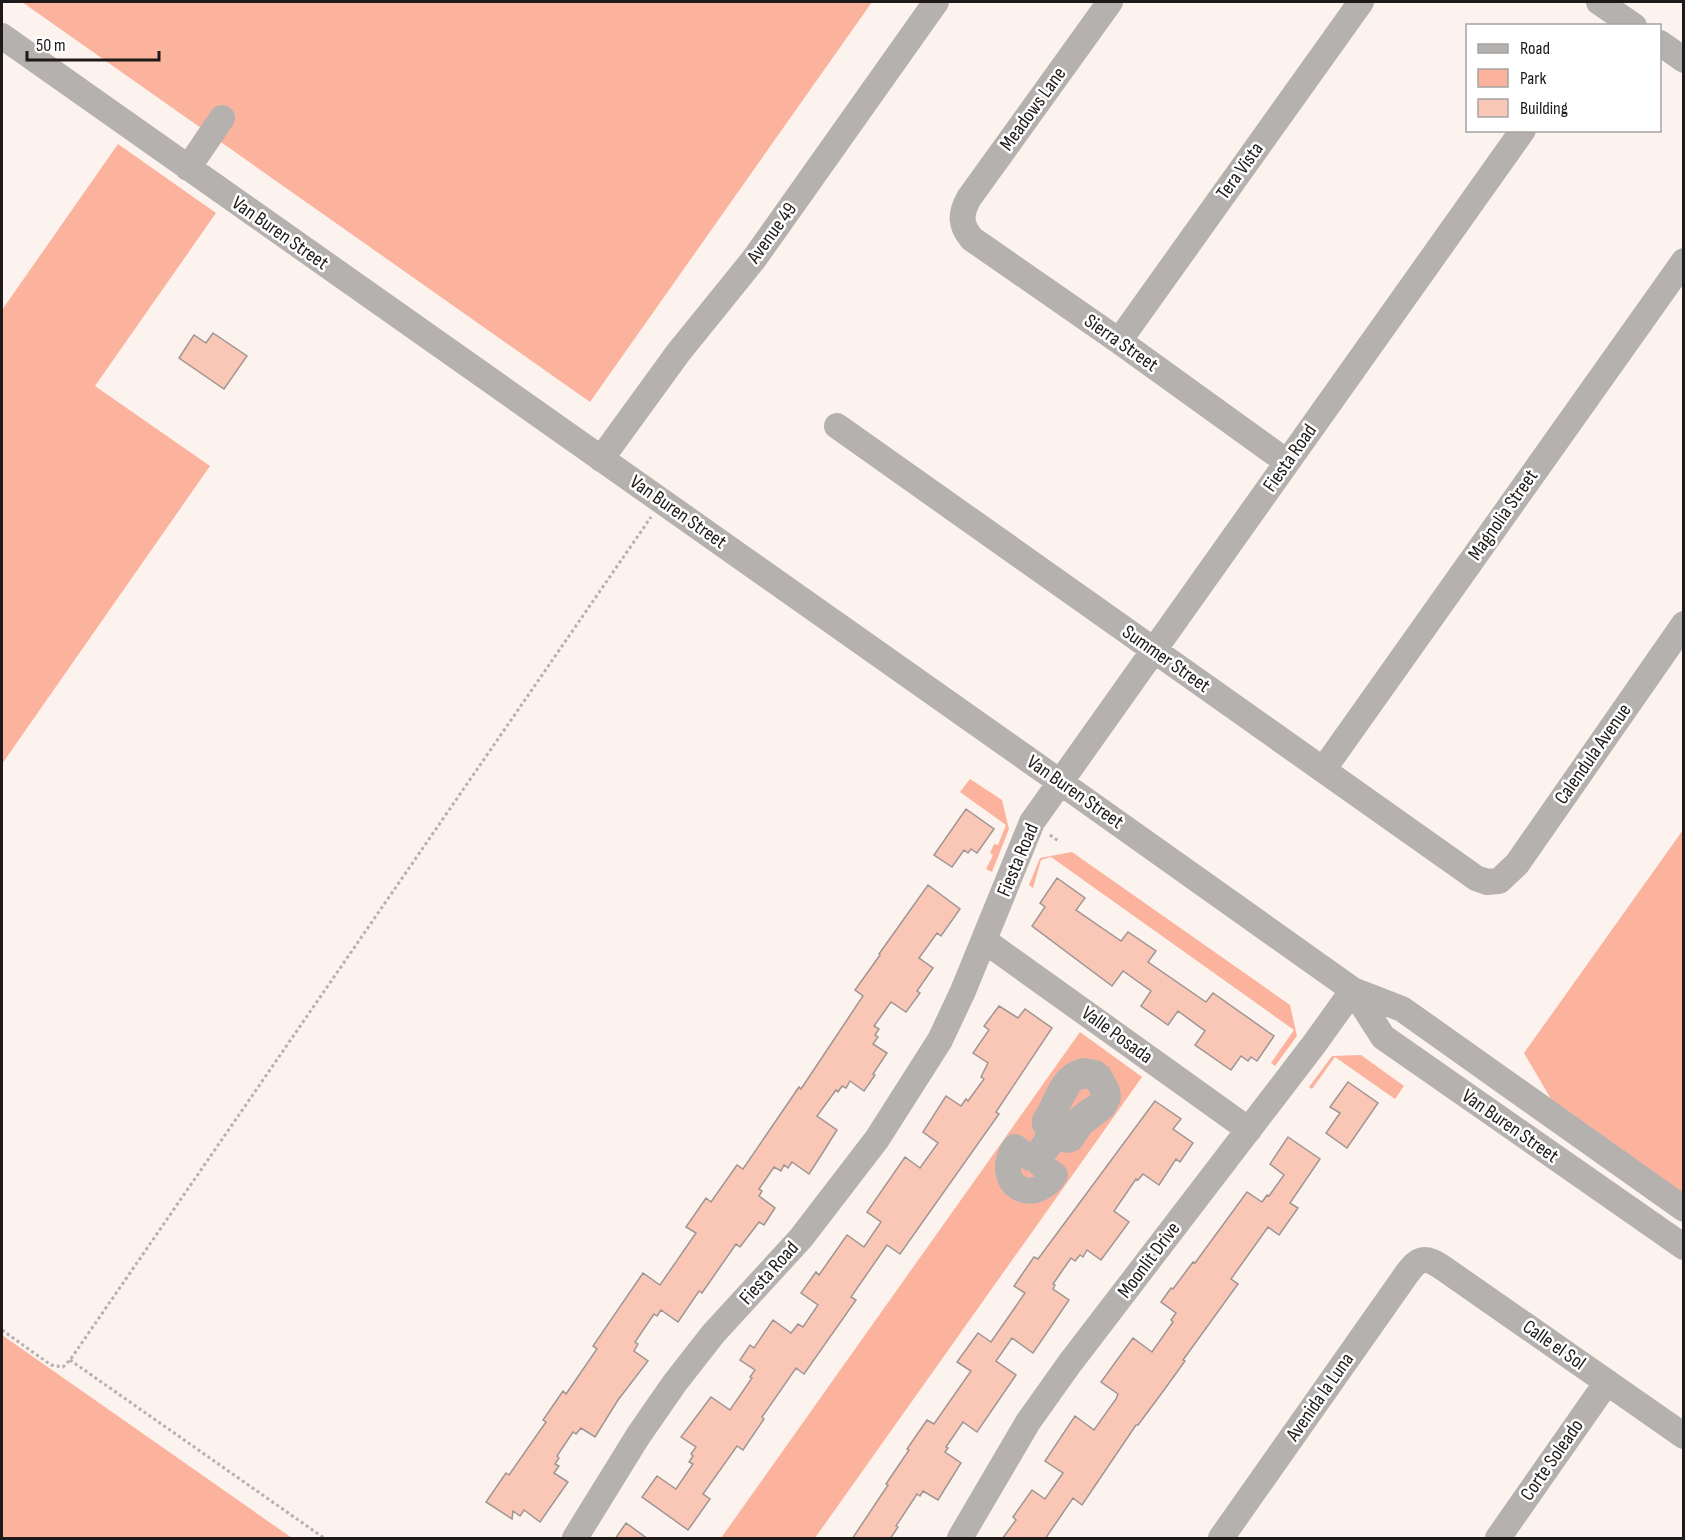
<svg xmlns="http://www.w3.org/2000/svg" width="1685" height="1540" font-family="'Sofia Sans Condensed',sans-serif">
<rect width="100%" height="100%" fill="#fcf2ee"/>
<path fill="#fcb39d" d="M 22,2 L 872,2 L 590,402 Z
M 118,144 L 216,213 L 95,386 L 210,466 L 2,764 L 2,310 Z
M 970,779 L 1002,800 L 1009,829 L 992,872 L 986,869 L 993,855 L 990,853 L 994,844 L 998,845 L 1006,825 L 960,792 Z
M 1683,830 L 1683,1193 L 1551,1099 L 1524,1053 Z
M 1072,852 L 1290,1005 L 1297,1036 L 1275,1066 L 1271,1063 L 1294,1030 L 1051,857 L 1041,860 L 1033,888 L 1029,885 L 1040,858 Z
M 1080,1032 L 1142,1077 L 815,1538 L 721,1538 Z
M 1361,1055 L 1404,1086 L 1395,1099 L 1335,1057 L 1312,1089 L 1309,1087 L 1332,1056 Z
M 2,1335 L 292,1538 L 2,1538 Z"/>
<path fill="#fac7b7" stroke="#9f9593" stroke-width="1.5" d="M 213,333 L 247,356 L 224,389 L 179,358 L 194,335 L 206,343 Z
M 966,809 L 994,829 L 977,853 L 971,849 L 968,853 L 964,850 L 952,867 L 934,855 Z
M 1057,878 L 1085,898 L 1076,910 L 1121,941 L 1128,932 L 1156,951 L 1148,962 L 1206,1002 L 1213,993 L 1274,1036 L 1257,1061 L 1251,1057 L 1248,1061 L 1241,1056 L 1231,1070 L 1195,1045 L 1205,1031 L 1178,1011 L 1168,1025 L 1141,1006 L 1151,991 L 1123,971 L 1112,986 L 1032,926 L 1045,907 L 1040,903 Z
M 928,885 L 960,909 L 941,936 L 937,933 L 919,958 L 933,968 L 917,991 L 920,993 L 906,1012 L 891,1002 L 874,1026 L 879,1029 L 875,1035 L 878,1037 L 873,1044 L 887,1053 L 873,1074 L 875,1075 L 864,1091 L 850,1081 L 846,1088 L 842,1086 L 838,1092 L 836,1090 L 817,1116 L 837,1130 L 820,1157 L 809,1174 L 792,1162 L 788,1168 L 784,1165 L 781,1171 L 774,1167 L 759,1189 L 762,1191 L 759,1196 L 775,1208 L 764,1225 L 759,1222 L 740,1247 L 736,1244 L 702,1293 L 699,1291 L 678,1322 L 661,1310 L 657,1316 L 654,1314 L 635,1342 L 638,1344 L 634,1351 L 648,1361 L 618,1400 L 595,1437 L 581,1428 L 576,1434 L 573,1432 L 557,1456 L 559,1458 L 555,1464 L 559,1466 L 554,1473 L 568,1482 L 540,1522 L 524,1510 L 520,1516 L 513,1511 L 512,1519 L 486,1502 L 506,1473 L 509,1475 L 546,1422 L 543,1420 L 563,1391 L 566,1394 L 597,1349 L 593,1346 L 643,1273 L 660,1285 L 696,1233 L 686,1227 L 706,1198 L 711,1202 L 737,1165 L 743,1169 L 799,1087 L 801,1089 L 863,996 L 855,990 L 880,955 L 879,954 Z
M 999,1006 L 1018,1018 L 1025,1009 L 1052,1028 L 996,1112 L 999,1114 L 900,1254 L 887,1245 L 851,1297 L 856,1300 L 804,1374 L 796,1368 L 762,1417 L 764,1419 L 743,1450 L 737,1446 L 703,1494 L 710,1499 L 688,1530 L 642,1497 L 657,1476 L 676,1489 L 693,1464 L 689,1462 L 693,1456 L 691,1454 L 696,1447 L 681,1437 L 711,1397 L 730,1410 L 752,1378 L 750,1377 L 755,1370 L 740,1360 L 750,1345 L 754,1348 L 773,1320 L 791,1333 L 798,1324 L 803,1327 L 818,1305 L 801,1293 L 816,1272 L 819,1275 L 847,1235 L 864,1247 L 881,1222 L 867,1212 L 905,1157 L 920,1168 L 938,1143 L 923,1132 L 946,1096 L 961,1106 L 966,1099 L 968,1101 L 984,1079 L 981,1077 L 988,1063 L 973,1053 L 989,1030 L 984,1026 Z
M 1348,1082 L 1378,1103 L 1347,1148 L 1326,1133 L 1340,1113 L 1330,1107 Z
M 1155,1101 L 1181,1119 L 1173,1129 L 1193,1143 L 1180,1162 L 1176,1159 L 1159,1185 L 1143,1174 L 1138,1180 L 1136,1179 L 1114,1211 L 1129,1222 L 1101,1260 L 1087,1250 L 1083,1257 L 1080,1255 L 1075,1261 L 1071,1258 L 1053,1284 L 1055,1285 L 1053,1289 L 1069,1300 L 1033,1353 L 1012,1338 L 996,1361 L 1016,1375 L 977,1432 L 963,1422 L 946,1447 L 948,1448 L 945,1452 L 961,1463 L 938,1500 L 923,1491 L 920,1496 L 917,1494 L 896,1526 L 898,1527 L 890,1539 L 852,1539 L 888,1485 L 886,1484 L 909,1450 L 907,1449 L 927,1420 L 934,1424 L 971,1371 L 957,1362 L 978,1333 L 991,1342 L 1025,1293 L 1014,1286 L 1034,1257 L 1038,1259 Z
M 1288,1137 L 1320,1159 L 1290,1203 L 1298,1208 L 1279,1235 L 1268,1227 L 1231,1279 L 1238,1284 L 1183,1360 L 1185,1361 L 1164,1390 L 1138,1425 L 1136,1425 L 1082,1505 L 1073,1498 L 1045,1539 L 1002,1539 L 1016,1520 L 1013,1517 L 1032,1490 L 1045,1499 L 1063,1473 L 1045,1461 L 1075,1416 L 1094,1430 L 1116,1399 L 1118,1394 L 1101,1382 L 1133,1338 L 1152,1352 L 1173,1322 L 1171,1320 L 1176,1313 L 1161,1302 L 1171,1288 L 1173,1289 L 1193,1262 L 1195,1263 L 1247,1192 L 1262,1202 L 1267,1195 L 1269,1196 L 1284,1175 L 1270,1164 Z
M 626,1523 L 648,1539 L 615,1539 Z"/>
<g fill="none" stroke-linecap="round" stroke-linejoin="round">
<path stroke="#b8b0ad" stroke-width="3" stroke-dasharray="3 3" stroke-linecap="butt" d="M 1050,835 L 1060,842
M 2,1330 L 51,1365 L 63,1367 L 70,1360 L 651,517
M 70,1360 L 324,1538"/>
<path stroke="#b5b1af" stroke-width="26" d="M 1110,2 L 969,198 C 960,214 960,225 972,239 L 1119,341 L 1287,462
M 1599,2 L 1634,26
M 2,36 L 1060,782 L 1353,990 L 1402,1009 L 1684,1209
M 1660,43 L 1684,60
M 188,168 L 222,118
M 1119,341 L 1361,2
M 837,426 L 1476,878 L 1487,882 L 1499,881 L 1517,864 L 1684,624
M 601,459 L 678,353 L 754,259 L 936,2
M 1323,770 L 1684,261
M 985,941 L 1249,1130
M 1353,990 L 1383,1037 L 1684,1247
M 1083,1071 L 1095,1073 L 1092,1077 L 1086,1075 L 1072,1079 C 1064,1092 1054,1107 1054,1122 C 1068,1139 1072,1125 1083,1116 C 1096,1105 1114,1102 1097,1080 L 1099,1076 L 1107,1091 L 1108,1097 L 1103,1107 L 1081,1124 L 1071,1139 L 1067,1140 L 1055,1137 L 1039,1159 L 1041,1165 L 1055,1175 C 1031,1209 992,1182 1015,1147 L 1030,1158 L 1036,1157 L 1051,1134 L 1045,1124 L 1045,1120 C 1058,1102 1060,1077 1083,1071 Z
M 575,1538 L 638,1436 L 674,1384 L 713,1334 L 801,1238 L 877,1139 L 940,1040 L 963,991 L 1032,822 L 1523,130
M 960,1538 L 1028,1422 L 1070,1363 L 1315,1043 L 1353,990
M 1221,1538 L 1406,1275 C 1419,1257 1425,1256 1443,1268 L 1684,1436
M 1498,1538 L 1607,1382"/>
</g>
<g text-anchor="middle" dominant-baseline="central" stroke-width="5" stroke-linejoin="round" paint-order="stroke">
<g font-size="20" fill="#1e1a19" stroke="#fff">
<text transform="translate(1033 109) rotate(-54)">Meadows Lane</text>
<text transform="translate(1240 171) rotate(-54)">Tera Vista</text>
<text transform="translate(280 233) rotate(35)">Van Buren Street</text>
<text transform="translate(772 233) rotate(-54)">Avenue 49</text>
<text transform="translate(1121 343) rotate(35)">Sierra Street</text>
<text transform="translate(1290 458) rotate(-55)">Fiesta Road</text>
<text transform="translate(678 512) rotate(35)">Van Buren Street</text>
<text transform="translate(1503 515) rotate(-55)">Magnolia Street</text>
<text transform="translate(1166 659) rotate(35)">Summer Street</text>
<text transform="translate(1593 754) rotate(-55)">Calendula Avenue</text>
<text transform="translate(1075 792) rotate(35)">Van Buren Street</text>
<text transform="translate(1018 860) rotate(-67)">Fiesta Road</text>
<text transform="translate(1117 1035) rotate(36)">Valle Posada</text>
<text transform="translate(1510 1126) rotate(35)">Van Buren Street</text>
<text transform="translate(1149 1260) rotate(-53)">Moonlit Drive</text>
<text transform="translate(769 1273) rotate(-48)">Fiesta Road</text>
<text transform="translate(1554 1345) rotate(35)">Calle el Sol</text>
<text transform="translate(1320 1397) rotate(-55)">Avenida la Luna</text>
<text transform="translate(1552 1460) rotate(-55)">Corte Soleado</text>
</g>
</g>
<rect width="1685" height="1540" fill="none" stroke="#1e1a19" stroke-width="6"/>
<rect x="1466" y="24" width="195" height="108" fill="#ffffff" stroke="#a5a3a3" stroke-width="1.5"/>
<rect x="1478" y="44" width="30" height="9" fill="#b5b1af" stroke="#a5a3a3" stroke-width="1.5"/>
<text x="1520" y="54" font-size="18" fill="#1e1a19">Road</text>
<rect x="1478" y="69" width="30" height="18" fill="#fcb39d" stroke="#a5a3a3" stroke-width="1.5"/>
<text x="1520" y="84" font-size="18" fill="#1e1a19">Park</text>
<rect x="1478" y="99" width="30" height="18" fill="#fac7b7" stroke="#a5a3a3" stroke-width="1.5"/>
<text x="1520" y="114" font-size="18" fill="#1e1a19">Building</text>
<path d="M27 51v9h132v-9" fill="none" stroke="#1e1a19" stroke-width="3"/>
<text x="36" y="51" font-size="18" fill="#1e1a19" stroke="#ffffff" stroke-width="4.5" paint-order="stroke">50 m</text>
</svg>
